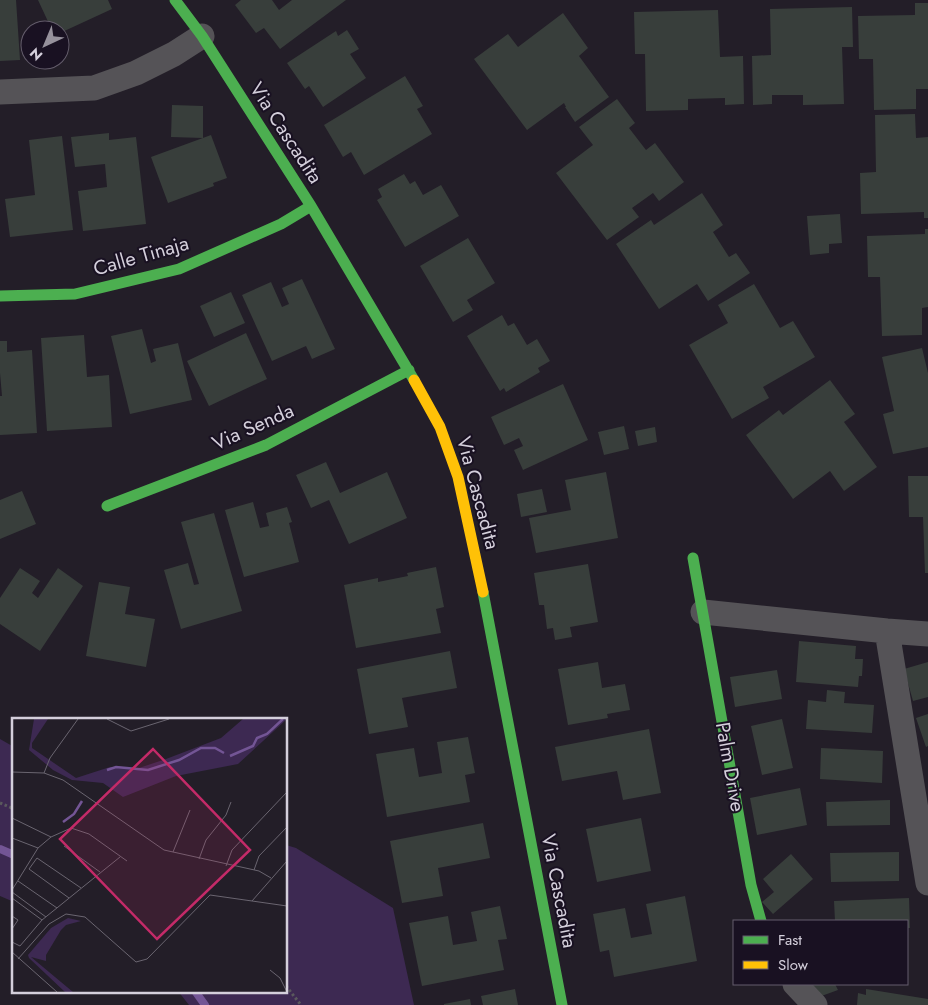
<svg xmlns="http://www.w3.org/2000/svg" width="928" height="1005" font-family="Jost,sans-serif">
<rect width="100%" height="100%" fill="#231e28"/>
<path fill="#3d2952" d="M 0,739 L 14,747 L 14,902 L 0,896 Z
M 286,845 L 296,848 L 393,908 L 414,1005 L 189,1005 L 178,991 L 286,991 Z"/>
<g fill="none" stroke-linecap="round" stroke-linejoin="round">
<path stroke="#735595" stroke-width="8" d="M 0,849 L 14,855
M 195,991 L 205,1005"/>
</g>
<path fill="#383e3b" d="M 0,0 L 16,0 L 20,60 L 0,61 Z
M 38,0 L 108,0 L 112,9 L 60,33 L 60,30 L 52,30 Z
M 241,0 L 272,0 L 279,10 L 292,0 L 346,0 L 280,49 L 264,28 L 256,33 L 235,5 Z
M 915,3 L 928,3 L 928,89 L 916,89 L 916,109 L 874,110 L 873,59 L 859,59 L 858,16 L 915,15 Z
M 852,7 L 853,47 L 842,47 L 844,104 L 803,105 L 803,95 L 772,95 L 772,104 L 753,105 L 752,56 L 771,55 L 770,9 Z
M 718,10 L 720,57 L 743,56 L 744,104 L 725,105 L 725,98 L 688,99 L 688,110 L 646,111 L 645,54 L 635,54 L 634,12 Z
M 563,13 L 588,48 L 579,56 L 609,97 L 575,122 L 565,107 L 566,107 L 564,103 L 527,130 L 474,59 L 508,34 L 518,47 Z
M 347,30 L 359,49 L 350,54 L 366,78 L 323,107 L 309,86 L 305,89 L 287,63 L 336,31 L 338,36 Z
M 405,76 L 423,106 L 417,109 L 432,134 L 364,175 L 351,152 L 343,157 L 324,125 Z
M 617,99 L 635,123 L 629,128 L 646,150 L 655,143 L 684,182 L 659,201 L 653,193 L 632,208 L 639,217 L 607,240 L 556,173 L 593,145 L 579,127 Z
M 172,105 L 203,106 L 203,138 L 171,137 Z
M 915,114 L 916,138 L 928,137 L 928,218 L 924,218 L 924,212 L 861,214 L 860,173 L 876,172 L 875,115 Z
M 109,133 L 109,140 L 136,137 L 146,224 L 83,231 L 78,191 L 107,187 L 105,164 L 75,167 L 71,137 Z
M 211,135 L 227,178 L 213,183 L 214,186 L 168,203 L 151,157 Z
M 62,136 L 73,230 L 10,237 L 5,199 L 35,195 L 29,140 Z
M 404,174 L 410,184 L 415,181 L 423,195 L 441,185 L 459,216 L 405,247 L 377,200 L 382,197 L 378,189 Z
M 702,193 L 723,225 L 713,232 L 729,257 L 736,253 L 750,273 L 708,301 L 697,284 L 659,309 L 616,244 L 651,220 L 654,225 Z
M 840,214 L 842,243 L 829,244 L 829,253 L 810,255 L 807,216 Z
M 925,229 L 928,229 L 928,307 L 922,308 L 922,335 L 882,336 L 880,277 L 868,277 L 867,236 L 925,234 Z
M 468,238 L 495,283 L 467,300 L 473,310 L 453,322 L 420,266 Z
M 302,279 L 335,349 L 312,359 L 306,346 L 272,361 L 242,295 L 271,282 L 282,307 L 289,304 L 282,288 Z
M 754,284 L 780,328 L 793,321 L 815,357 L 763,387 L 769,398 L 732,419 L 689,345 L 728,323 L 718,305 Z
M 231,292 L 245,323 L 214,337 L 200,306 Z
M 502,315 L 508,326 L 514,323 L 527,345 L 537,339 L 550,361 L 538,368 L 540,372 L 506,392 L 504,388 L 500,391 L 467,336 Z
M 142,329 L 151,363 L 156,361 L 153,349 L 178,343 L 192,400 L 130,414 L 111,336 Z
M 246,333 L 267,379 L 209,406 L 187,361 Z
M 84,335 L 87,377 L 109,375 L 112,427 L 47,431 L 41,338 Z
M 0,341 L 7,341 L 7,352 L 32,350 L 37,433 L 0,435 L 0,396 L 2,396 L 0,373 Z
M 922,348 L 928,373 L 928,447 L 893,454 L 883,414 L 894,411 L 882,357 Z
M 830,380 L 855,414 L 844,422 L 877,467 L 844,491 L 830,471 L 793,499 L 746,435 L 779,410 L 783,415 Z
M 563,384 L 588,440 L 523,470 L 514,450 L 523,446 L 519,438 L 504,445 L 491,417 Z
M 624,426 L 629,449 L 604,455 L 598,432 Z
M 655,427 L 657,442 L 638,446 L 635,431 Z
M 326,462 L 340,493 L 387,472 L 407,518 L 349,544 L 329,500 L 311,508 L 296,475 Z
M 606,472 L 618,538 L 536,553 L 529,518 L 571,510 L 565,480 Z
M 908,476 L 928,476 L 928,573 L 925,573 L 923,517 L 909,517 Z
M 542,489 L 547,512 L 521,517 L 517,494 Z
M 22,491 L 36,524 L 0,539 L 0,500 Z
M 253,502 L 260,528 L 269,526 L 266,513 L 287,507 L 292,522 L 289,523 L 299,562 L 244,577 L 225,510 Z
M 214,513 L 242,611 L 181,629 L 164,570 L 188,563 L 194,585 L 199,584 L 181,522 Z
M 588,564 L 598,622 L 570,627 L 572,637 L 555,640 L 553,628 L 547,629 L 544,605 L 539,605 L 534,573 Z
M 436,567 L 444,607 L 436,609 L 441,633 L 356,648 L 344,585 L 378,578 L 378,582 L 408,576 L 407,573 Z
M 20,568 L 40,581 L 32,593 L 38,598 L 58,568 L 83,586 L 40,651 L 0,624 L 0,598 Z
M 99,582 L 130,587 L 125,614 L 155,619 L 146,667 L 86,656 Z
M 799,641 L 856,646 L 855,659 L 863,659 L 862,676 L 859,676 L 858,687 L 796,682 Z
M 450,651 L 457,688 L 402,698 L 408,727 L 369,734 L 357,669 Z
M 598,662 L 602,688 L 625,684 L 630,710 L 607,714 L 608,718 L 568,725 L 558,669 Z
M 928,662 L 928,697 L 913,701 L 904,669 Z
M 777,670 L 782,699 L 735,707 L 730,677 Z
M 827,690 L 845,692 L 844,703 L 874,705 L 872,733 L 806,729 L 808,700 L 826,702 Z
M 928,714 L 928,746 L 926,747 L 916,718 Z
M 782,719 L 793,768 L 762,775 L 751,726 Z
M 649,729 L 661,793 L 623,800 L 617,771 L 562,781 L 555,747 Z
M 468,737 L 475,773 L 465,775 L 470,802 L 387,817 L 376,754 L 414,748 L 419,777 L 442,773 L 437,742 Z
M 821,748 L 883,751 L 882,783 L 820,779 Z
M 800,788 L 807,825 L 757,835 L 750,798 Z
M 890,800 L 890,825 L 827,826 L 826,802 Z
M 641,818 L 651,871 L 597,882 L 586,829 Z
M 483,823 L 490,858 L 438,868 L 443,896 L 402,903 L 390,841 Z
M 899,852 L 899,881 L 831,882 L 830,853 Z
M 791,854 L 813,879 L 773,914 L 762,902 L 774,892 L 763,879 Z
M 685,896 L 697,961 L 614,977 L 609,950 L 600,952 L 593,914 L 625,908 L 631,938 L 652,934 L 646,904 Z
M 909,898 L 910,928 L 907,928 L 907,921 L 835,921 L 834,901 Z
M 500,906 L 507,939 L 498,940 L 504,970 L 422,986 L 409,923 L 448,916 L 453,945 L 477,941 L 471,912 Z
M 810,984 L 835,984 L 838,990 L 816,998 Z
M 515,989 L 518,1005 L 483,1005 L 481,996 Z
M 866,989 L 928,999 L 928,1005 L 857,1005 L 858,993 L 866,995 Z
M 470,999 L 471,1005 L 444,1005 L 444,1004 Z"/>
<g fill="none" stroke-linecap="round" stroke-linejoin="round">
<path stroke="#5a595d" stroke-width="3" stroke-dasharray="2.5 2.5" stroke-linecap="butt" d="M 0,803 L 14,809
M 286,986 L 301,1005"/>
<path stroke="#555357" stroke-width="25" d="M 0,92 L 94,88 L 136,73 L 174,54 L 202,36
M 703,612 L 887,631 L 928,634
M 887,631 L 928,883
M 795,984 L 815,1005"/>
<path stroke="#4caf50" stroke-width="11" d="M 175,0 L 202,36 L 311,206 L 414,380
M 0,296 L 75,294 L 179,269 L 281,224 L 311,206
M 107,506 L 266,445 L 409,370
M 693,558 L 751,885 L 761,921
M 483,592 L 562,1005"/>
<path stroke="#ffc107" stroke-width="11" d="M 414,380 L 440,427 L 458,477 L 483,592"/>
</g>
<g text-anchor="middle" dominant-baseline="central" stroke-width="4" stroke-linejoin="round" paint-order="stroke">
<g font-size="20" fill="#d4cfdb" stroke="#191122">
<text transform="translate(286 133) rotate(57)">Via Cascadita</text>
<text transform="translate(141 256) rotate(-16)">Calle Tinaja</text>
<text transform="translate(253 427) rotate(-24)">Via Senda</text>
<text transform="translate(478 493) rotate(75)">Via Cascadita</text>
<text transform="translate(730 767) rotate(80)">Palm Drive</text>
<text transform="translate(559 891) rotate(79)">Via Cascadita</text>
</g>
</g>
<g transform="translate(12 718)">
<rect width="275" height="275" fill="#231e28"/>
<path d="M 22,1 L 36,1 L 20,25 L 20,30 L 64,60 L 98,49 L 127,50 L 154,41 L 209,20 L 231,1 L 275,1 L 226,46 L 164,58 L 111,79 L 91,65 L 60,62 L 41,52 L 17,32 ZM 56,200 L 69,203 L 54,207 L 49,212 L 34,237 L 34,243 L 19,239 L 61,274 L 53,274 L 17,240 L 16,237 L 39,210 Z" fill="#3d2952"/>
<path fill="none" stroke="#735595" stroke-width="2.5" d="M 218,38 L 241,28 L 245,20 L 255,16 L 271,1M 95,52 L 104,49 L 136,52 L 167,42 L 189,30 L 203,30 L 212,35M 51,104 L 62,96 L 70,83"/>
<path fill="none" stroke="#6a6570" stroke-width="1" d="M 95,1 L 119,13 L 157,1M 0,54 L 32,55 L 51,62 L 152,132 L 247,153 L 259,160M 32,55 L 38,40 L 66,1M 0,100 L 39,119M 0,120 L 26,130M 52,128 L 88,154M 161,134 L 178,92M 187,141 L 194,122 L 214,97 L 219,84M 214,148 L 220,132 L 275,74M 242,152 L 247,138 L 275,109M 6,163 L 45,190M 0,172 L 26,130 L 39,119 L 59,110 L 77,116 L 115,143M 0,174 L 34,199M 0,180 L 30,202M 57,180 L 17,151 L 25,140 L 69,170M 240,183 L 275,143M 0,198 L 6,202 L 0,211M 0,224 L 8,228 L 30,202 L 108,139M 0,234 L 45,274M 6,241 L 37,206 L 54,196 L 73,199 L 124,244 L 135,241 L 198,177 L 275,188M 258,252 L 268,260 L 275,274"/>
<path fill="#c42a68" fill-opacity="0.15" stroke="#c42a68" stroke-width="2.5" d="M 141,31 L 238,132 L 145,221 L 48,121 Z"/>
<rect width="275" height="275" fill="none" stroke="#d4cfdb" stroke-width="2.5"/>
</g>
<rect x="733" y="920" width="175" height="65" fill="#191122" stroke="#645d6c"/>
<rect x="743" y="936" width="25" height="8" fill="#4caf50" stroke="#645d6c"/>
<text x="778" y="945" font-size="15" fill="#d4cfdb">Fast</text>
<rect x="743" y="961" width="25" height="8" fill="#ffc107" stroke="#645d6c"/>
<text x="778" y="970" font-size="15" fill="#d4cfdb">Slow</text>
<g transform="translate(45 45) rotate(224)"><circle r="24" fill="#191122" stroke="#645d6c"/>
<path d="M0-4L9 19L0 12L-9 19Z" fill="#96919c"/>
<text y="-8" font-size="14" font-weight="bold" text-anchor="middle" fill="#d4cfdb">N</text>
</g>
</svg>
